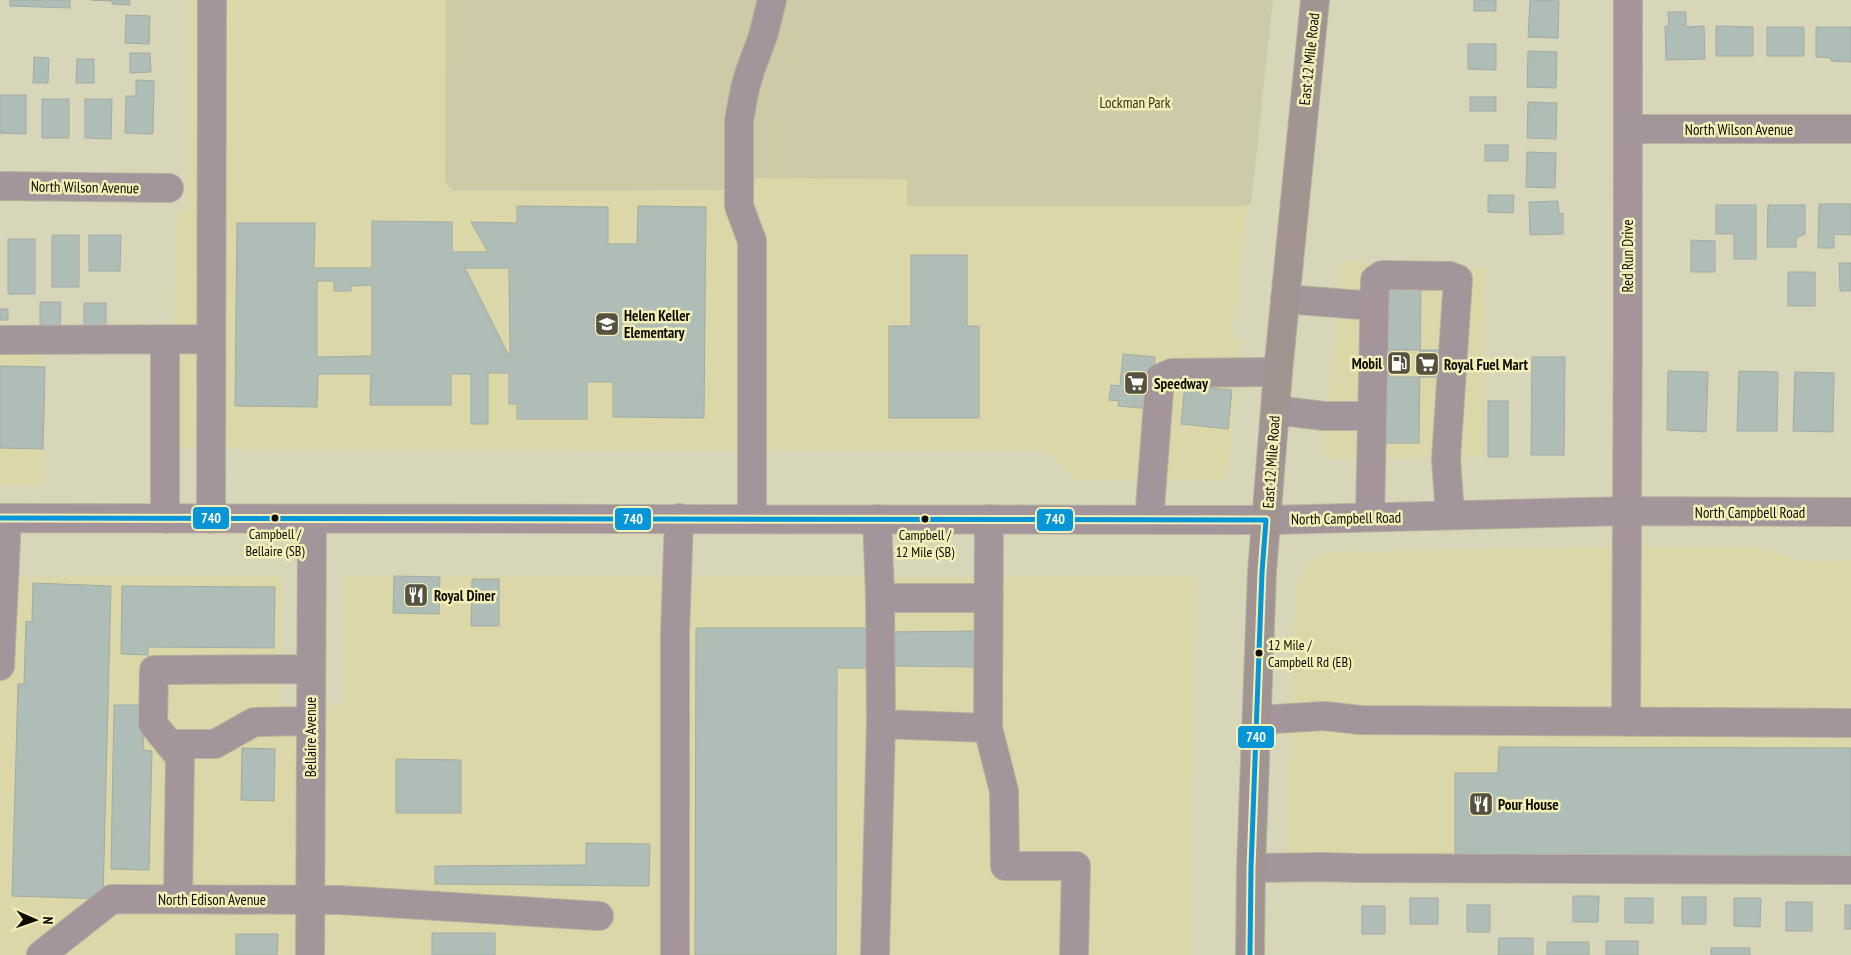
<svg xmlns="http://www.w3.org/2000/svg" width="1851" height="955" font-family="'PT Sans Narrow',sans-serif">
<rect width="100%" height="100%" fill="#d8d6b8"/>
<path fill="#dbd7a8" d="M 189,0 L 446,0 L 445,181 L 453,191 L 726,190 L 748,178 L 907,179 L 908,206 L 1247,206 L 1232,340 L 1241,340 L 1227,479 L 1077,480 L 1044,451 L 179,449 L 175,329 L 177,212 L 186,212 Z
M 1341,261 L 1485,268 L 1482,457 L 1323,459 Z
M 0,326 L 41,326 L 43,486 L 0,486 Z
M 1588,547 L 1755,547 L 1806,562 L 1851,561 L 1851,882 L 1285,881 L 1295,585 L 1305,567 L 1320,555 L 1344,552 Z
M 281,576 L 280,706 L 344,705 L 342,576 L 1195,577 L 1191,955 L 0,955 L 0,577 Z"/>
<path fill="#cdcba7" d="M 446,0 L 1273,0 L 1251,204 L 1247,206 L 907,206 L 907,179 L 749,178 L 726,190 L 453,191 L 445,182 Z"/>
<path fill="#aebdb6" stroke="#a2aca3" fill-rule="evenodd" d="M 10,0 L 70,0 L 70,8 L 10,6 Z
M 91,0 L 130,0 L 130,5 L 112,4 L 112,1 Z
M 1474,0 L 1496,0 L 1496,11 L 1474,11 Z
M 1530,0 L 1559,1 L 1558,38 L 1528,37 Z
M 1668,12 L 1686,12 L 1686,27 L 1704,26 L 1705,59 L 1666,60 L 1665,26 L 1669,26 Z
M 126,15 L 150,16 L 149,44 L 125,43 Z
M 1716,26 L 1753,27 L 1753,56 L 1716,56 Z
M 1767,27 L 1804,27 L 1804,56 L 1767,56 Z
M 1816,27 L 1851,27 L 1851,62 L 1831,61 L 1831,58 L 1816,57 Z
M 1468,44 L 1496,44 L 1496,70 L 1468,69 Z
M 1528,51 L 1557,52 L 1556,88 L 1527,87 Z
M 130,53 L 150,53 L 151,72 L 130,73 Z
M 34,57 L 49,58 L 48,83 L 33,83 Z
M 77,59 L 94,59 L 94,83 L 76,83 Z
M 136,80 L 154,81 L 153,134 L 125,133 L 126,96 L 136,96 Z
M 0,95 L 26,95 L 26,134 L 0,133 Z
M 1470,97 L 1496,97 L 1496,111 L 1470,111 Z
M 42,99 L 69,99 L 69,138 L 42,138 Z
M 85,99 L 112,99 L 111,139 L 85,138 Z
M 1528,102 L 1557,103 L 1556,139 L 1527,138 Z
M 1485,145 L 1508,145 L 1508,161 L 1485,161 Z
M 1527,152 L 1556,153 L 1555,188 L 1526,187 Z
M 1488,195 L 1514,195 L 1513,213 L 1488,212 Z
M 1558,201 L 1559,214 L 1563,213 L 1563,234 L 1530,235 L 1529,202 Z
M 1819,204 L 1851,204 L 1851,235 L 1834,234 L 1834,248 L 1818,248 Z
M 1716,205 L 1756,205 L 1756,259 L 1734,259 L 1734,234 L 1716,234 Z
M 1768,205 L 1805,205 L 1805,234 L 1796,238 L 1796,247 L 1767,247 Z
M 517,206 L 608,207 L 608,244 L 637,244 L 638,206 L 706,207 L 704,418 L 613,417 L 613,382 L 587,382 L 587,419 L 517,419 L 517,404 L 509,404 L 509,373 L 488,373 L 488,424 L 471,424 L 471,374 L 451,374 L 451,405 L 370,405 L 371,374 L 318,374 L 317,407 L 235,406 L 237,223 L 315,223 L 314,268 L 372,268 L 372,221 L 452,222 L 452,252 L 488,252 L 471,222 L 517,223 ZM 465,268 L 509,268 L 510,358 ZM 317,281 L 334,281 L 334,291 L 351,291 L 351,286 L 372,285 L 372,356 L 317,357 Z
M 52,235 L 79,235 L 79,287 L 52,287 Z
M 89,235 L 121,235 L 120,271 L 89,271 Z
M 8,239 L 35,239 L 35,294 L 8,294 Z
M 1691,240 L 1715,241 L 1715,272 L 1691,272 Z
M 911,255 L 967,255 L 967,326 L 979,326 L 979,418 L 889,418 L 889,326 L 911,326 Z
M 1839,263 L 1851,263 L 1851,291 L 1840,291 Z
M 1788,272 L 1815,272 L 1815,306 L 1788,306 Z
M 1387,282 L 1421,282 L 1419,443 L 1385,443 Z
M 40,302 L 61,302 L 60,326 L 40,326 Z
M 84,303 L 106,303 L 106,326 L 84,326 Z
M 0,309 L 8,309 L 8,320 L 0,320 Z
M 1389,350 L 1444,350 L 1444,377 L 1389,377 Z
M 1123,354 L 1155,357 L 1151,409 L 1118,406 L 1119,401 L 1109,400 L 1111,385 L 1120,386 Z
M 1532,357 L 1565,357 L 1564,455 L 1531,455 Z
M 0,366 L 45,367 L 43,449 L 0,448 Z
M 1668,371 L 1708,372 L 1706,432 L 1667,430 Z
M 1739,371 L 1778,372 L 1777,431 L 1737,431 Z
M 1795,372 L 1834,373 L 1833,432 L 1793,431 Z
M 1185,385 L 1232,390 L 1228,429 L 1181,424 Z
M 1488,401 L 1508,401 L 1508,457 L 1488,457 Z
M 394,576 L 440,577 L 439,614 L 393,613 Z
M 472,579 L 499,579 L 499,626 L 471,626 Z
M 33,583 L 111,586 L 103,899 L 12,896 L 18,684 L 24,684 L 26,621 L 32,622 Z
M 122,586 L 275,587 L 274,648 L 148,647 L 148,655 L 121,654 Z
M 696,628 L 869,628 L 868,668 L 837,668 L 836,955 L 695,955 Z
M 976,631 L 976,667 L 890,666 L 890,632 Z
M 114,705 L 144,705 L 143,750 L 152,751 L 149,870 L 111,869 Z
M 1499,747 L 1851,748 L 1851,856 L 1455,855 L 1455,773 L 1498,773 Z
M 242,748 L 275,749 L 274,801 L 241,800 Z
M 396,759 L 461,760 L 461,813 L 396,813 Z
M 586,843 L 650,844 L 649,886 L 435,884 L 435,866 L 586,865 Z
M 1573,896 L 1599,896 L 1598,922 L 1573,922 Z
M 1682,897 L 1706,897 L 1706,924 L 1682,924 Z
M 1410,898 L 1438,898 L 1438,924 L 1410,924 Z
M 1625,898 L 1653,898 L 1653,923 L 1625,923 Z
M 1734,898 L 1761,898 L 1760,927 L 1734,926 Z
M 1786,902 L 1812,902 L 1812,931 L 1786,931 Z
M 1467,905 L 1490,905 L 1490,932 L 1467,932 Z
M 1845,905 L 1851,905 L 1851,929 L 1845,929 Z
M 1362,906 L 1385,906 L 1385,934 L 1362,934 Z
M 432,933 L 495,933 L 495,955 L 432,955 Z
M 236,934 L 278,934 L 277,955 L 236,955 Z
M 1499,938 L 1533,938 L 1533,955 L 1498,955 Z
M 1606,941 L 1638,941 L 1638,955 L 1606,955 Z
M 1547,942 L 1589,942 L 1589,955 L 1547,955 Z
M 1711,948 L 1750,948 L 1750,955 L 1711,955 Z"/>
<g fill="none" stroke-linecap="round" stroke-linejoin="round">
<defs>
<path id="minor" d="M 1628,129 L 1851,129
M 0,186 L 169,188
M 1285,299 L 1374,306
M 0,340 L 211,339
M 165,340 L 165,519
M 1275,410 L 1324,416 L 1372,416
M 1370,517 L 1375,280 L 1382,275 L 1450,276 L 1458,279 L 1446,459 L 1450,515
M 0,518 L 1266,520 L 1628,511 L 1851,512
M 211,519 L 212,0
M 752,519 L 752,241 L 739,206 L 739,121 L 745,88 L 750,71 L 763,36 L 772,0
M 877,519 L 880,595 L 881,724 L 988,728 L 989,519
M 1149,520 L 1160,378 L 1172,373 L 1278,372
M 880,595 L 893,598 L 989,598
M 0,666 L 7,518
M 1257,720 L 1324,716 L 1361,720 L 1851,723
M 1626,722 C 1628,481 1628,241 1628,0
M 988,728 L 1004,791 L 1005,866 L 1076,866 L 1074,955
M 169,744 L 215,744 L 254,722 L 310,721
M 1251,868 L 1322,867 L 1357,868 L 1851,870
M 178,899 L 180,757 L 153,724 L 154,670 L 310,669
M 41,955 L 112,899 L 340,900 L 599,916
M 310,955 L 312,519
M 675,955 L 675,634 L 679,518
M 875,955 L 881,724"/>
<path id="major" d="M 1250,955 L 1251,868 L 1262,572 L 1278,372 L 1315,0"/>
</defs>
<use href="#minor" stroke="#b5b39d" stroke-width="30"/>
<use href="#major" stroke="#b5b39d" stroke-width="30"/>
<use href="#minor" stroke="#a39599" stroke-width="28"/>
<use href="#major" stroke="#a29591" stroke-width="28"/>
<defs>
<path id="bus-1" d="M 0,518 L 1266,520
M 1250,955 L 1251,868 L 1262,572 L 1266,520"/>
</defs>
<use href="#bus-1" stroke="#f3efb8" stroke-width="9"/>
<use href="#bus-1" stroke="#0696d7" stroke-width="5"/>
</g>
<defs>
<symbol id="school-square" viewBox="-11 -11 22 22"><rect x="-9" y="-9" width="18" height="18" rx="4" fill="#555340" stroke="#f3efb8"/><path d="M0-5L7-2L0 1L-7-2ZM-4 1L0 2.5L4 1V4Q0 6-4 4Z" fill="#fff"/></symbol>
<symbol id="fuel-square" viewBox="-11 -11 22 22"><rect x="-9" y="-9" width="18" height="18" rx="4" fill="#555340" stroke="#f3efb8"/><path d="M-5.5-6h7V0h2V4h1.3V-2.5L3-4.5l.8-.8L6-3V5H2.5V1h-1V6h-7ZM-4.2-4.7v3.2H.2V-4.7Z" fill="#fff"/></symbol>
<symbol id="supermarket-square" viewBox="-11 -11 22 22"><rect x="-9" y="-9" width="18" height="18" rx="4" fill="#555340" stroke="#f3efb8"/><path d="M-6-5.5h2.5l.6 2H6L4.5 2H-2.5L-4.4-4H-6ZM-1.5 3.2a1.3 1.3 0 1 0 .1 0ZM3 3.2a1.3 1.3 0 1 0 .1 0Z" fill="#fff"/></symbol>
<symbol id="restaurant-square" viewBox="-11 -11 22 22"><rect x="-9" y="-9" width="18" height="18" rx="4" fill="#555340" stroke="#f3efb8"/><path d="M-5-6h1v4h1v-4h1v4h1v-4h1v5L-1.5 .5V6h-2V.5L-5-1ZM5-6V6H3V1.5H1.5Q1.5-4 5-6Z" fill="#fff"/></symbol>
</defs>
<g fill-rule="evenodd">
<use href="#school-square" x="593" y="310" width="28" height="28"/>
<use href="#fuel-square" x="1385" y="349" width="28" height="28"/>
<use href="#supermarket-square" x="1413" y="350" width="28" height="28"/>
<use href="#supermarket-square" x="1122" y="369" width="28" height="28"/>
<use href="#restaurant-square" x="402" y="581" width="28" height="28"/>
<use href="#restaurant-square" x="1467" y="790" width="28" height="28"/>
</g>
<g fill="#0e0c00" stroke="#f3efb8" stroke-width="2">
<circle cx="275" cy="518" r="4.5"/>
<circle cx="925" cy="519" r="4.5"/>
<circle cx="1259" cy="653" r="4.5"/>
</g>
<g text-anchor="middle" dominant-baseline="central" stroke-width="5" stroke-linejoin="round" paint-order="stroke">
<g font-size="14" fill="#0e0c00" stroke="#f3efb8">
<text x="275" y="534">Campbell /<tspan x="275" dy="17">Bellaire (SB)</tspan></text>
<text x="925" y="535">Campbell /<tspan x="925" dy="17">12 Mile (SB)</tspan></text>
<text x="1268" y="645" text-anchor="start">12 Mile /<tspan x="1268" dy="17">Campbell Rd (EB)</tspan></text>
</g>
<g font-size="15" fill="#0e0c00" stroke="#f3efb8">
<text transform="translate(1309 59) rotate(-84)">East 12 Mile Road</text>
<text x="1739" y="129">North Wilson Avenue</text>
<text transform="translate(85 187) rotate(1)">North Wilson Avenue</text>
<text transform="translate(1627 256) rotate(-90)">Red Run Drive</text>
<text transform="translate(1271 462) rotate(-86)">East 12 Mile Road</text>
<text x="1750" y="512">North Campbell Road</text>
<text transform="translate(1346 518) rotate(-1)">North Campbell Road</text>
<text transform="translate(310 737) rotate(-90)">Bellaire Avenue</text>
<text x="212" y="899">North Edison Avenue</text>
</g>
<g font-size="15" fill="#343212" stroke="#f3efb8">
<text x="1135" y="102">Lockman Park</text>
</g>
<g font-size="15" font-weight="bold" fill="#0e0c00" stroke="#f3efb8" text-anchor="start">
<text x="624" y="315">Helen Keller<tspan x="624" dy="17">Elementary</tspan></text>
<text x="1382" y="363" text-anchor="end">Mobil</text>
<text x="1444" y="364">Royal Fuel Mart</text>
<text x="1154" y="383">Speedway</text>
<text x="434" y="595">Royal Diner</text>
<text x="1498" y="804">Pour House</text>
</g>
</g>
<g stroke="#f3efb8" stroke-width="2">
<rect x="192" y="506" width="38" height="24" rx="5" fill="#0696d7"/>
<rect x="614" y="507" width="38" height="24" rx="5" fill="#0696d7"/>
<rect x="1036" y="508" width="38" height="24" rx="5" fill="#0696d7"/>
<rect x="1237" y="725" width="38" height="24" rx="5" fill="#0696d7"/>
</g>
<g font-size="14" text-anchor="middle" font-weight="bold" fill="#fff">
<text x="211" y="523">740</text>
<text x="633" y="524">740</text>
<text x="1055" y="524">740</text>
<text x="1256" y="742">740</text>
</g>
<g transform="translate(35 920) rotate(92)" stroke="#f3efb8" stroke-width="4" paint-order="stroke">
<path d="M0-4L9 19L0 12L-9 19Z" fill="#0e0c00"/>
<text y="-8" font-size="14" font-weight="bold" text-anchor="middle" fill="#0e0c00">N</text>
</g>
</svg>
